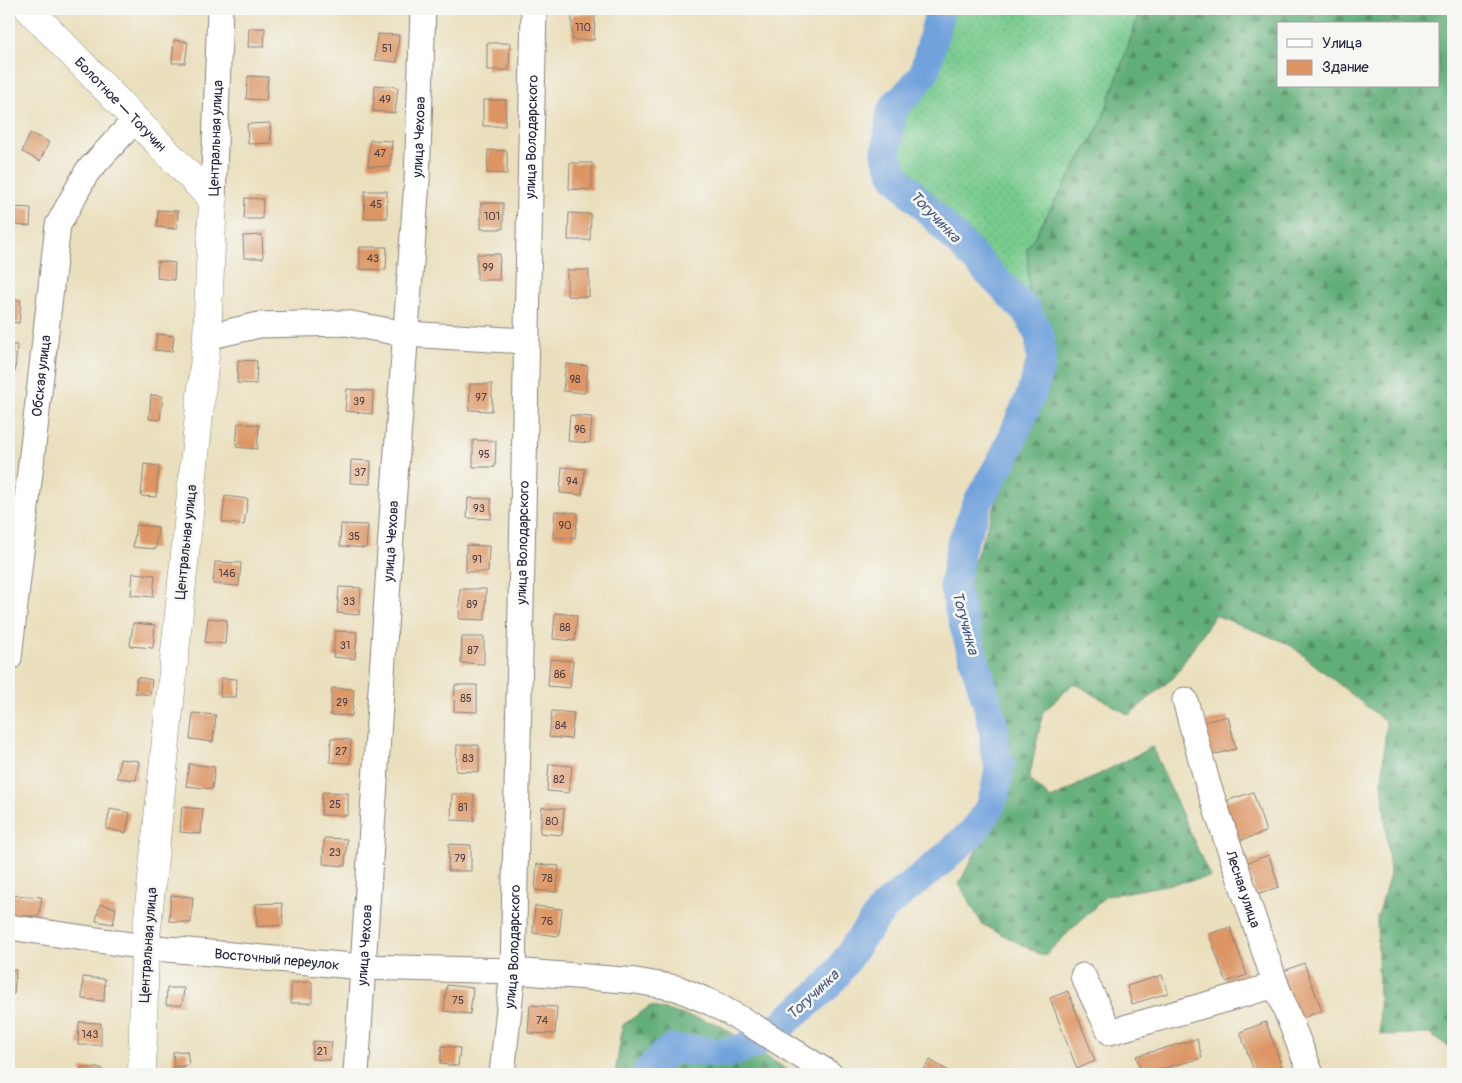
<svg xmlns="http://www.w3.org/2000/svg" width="1462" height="1083" font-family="Pangolin,sans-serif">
<defs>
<pattern id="grass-dots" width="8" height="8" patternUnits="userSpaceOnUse" patternTransform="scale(1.25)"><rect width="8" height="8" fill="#78ca8d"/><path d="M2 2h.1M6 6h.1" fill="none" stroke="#68ad7b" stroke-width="1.8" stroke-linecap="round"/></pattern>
<pattern id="forest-firs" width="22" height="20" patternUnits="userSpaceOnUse" patternTransform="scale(1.25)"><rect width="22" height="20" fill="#62ae78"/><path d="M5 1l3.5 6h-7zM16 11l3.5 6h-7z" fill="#508d64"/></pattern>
</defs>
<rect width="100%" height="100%" fill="#f6f6f2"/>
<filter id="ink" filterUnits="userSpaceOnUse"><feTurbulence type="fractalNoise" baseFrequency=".02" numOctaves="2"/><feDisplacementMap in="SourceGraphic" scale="10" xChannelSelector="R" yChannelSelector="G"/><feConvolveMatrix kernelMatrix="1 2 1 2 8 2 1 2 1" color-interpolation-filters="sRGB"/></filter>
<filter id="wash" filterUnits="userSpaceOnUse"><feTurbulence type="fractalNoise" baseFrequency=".0096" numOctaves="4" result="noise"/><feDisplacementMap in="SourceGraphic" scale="20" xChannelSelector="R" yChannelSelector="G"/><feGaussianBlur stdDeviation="1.12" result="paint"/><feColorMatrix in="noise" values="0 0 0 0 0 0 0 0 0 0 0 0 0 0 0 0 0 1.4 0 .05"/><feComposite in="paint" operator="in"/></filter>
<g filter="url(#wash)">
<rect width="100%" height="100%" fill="#eadfbc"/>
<path fill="url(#grass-dots)" stroke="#4d7664" d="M 939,9 L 1141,9 L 1101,123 L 1027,249 L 1029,293 L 1055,343 L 1040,337 L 1028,313 L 894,175 L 886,155 L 891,114 L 896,104 L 911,90 L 924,73 L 938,19 Z"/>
<path fill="url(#forest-firs)" stroke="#42685a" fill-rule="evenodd" d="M 1141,9 L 1453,9 L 1453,1049 L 1429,1034 L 1380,1035 L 1377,919 L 1390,874 L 1382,782 L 1386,722 L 1289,644 L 1215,615 L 1174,677 L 1129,715 L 1074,683 L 1043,712 L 1029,779 L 1051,799 L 1152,747 L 1210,877 L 1106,896 L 1044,956 L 982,924 L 959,884 L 1008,788 L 986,660 L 967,581 L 1055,343 L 1029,293 L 1027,249 L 1101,123 ZM 1278,24 L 1438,24 L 1438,86 L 1278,86 Z
M 650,1006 L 718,1024 L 793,1074 L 615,1074 L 623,1025 Z"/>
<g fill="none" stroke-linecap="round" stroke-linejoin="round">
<path stroke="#71a2dc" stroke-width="30" d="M 647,1074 L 663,1055 L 672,1049 L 724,1053 L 738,1050 L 753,1044 L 781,1025 L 823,990 L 837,974 L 858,942 L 884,907 L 941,861 L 974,831 L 990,807 L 995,793 L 1000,765 L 995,752 L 994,731 L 989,709 L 959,608 L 954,586 L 961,546 L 979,500 L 1004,457 L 1031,395 L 1041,363 L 1040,337 L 1028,313 L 894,175 L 886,155 L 891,114 L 896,104 L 911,90 L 924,73 L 938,19 L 939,9"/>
</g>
<g id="blocks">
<path fill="#dc9563" d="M 572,14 L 595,14 L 594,40 L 572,40 Z
M 249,28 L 265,28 L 264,47 L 248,47 Z
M 377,34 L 399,35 L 397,62 L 375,60 Z
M 174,40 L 188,42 L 185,63 L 172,63 Z
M 487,43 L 510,43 L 509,70 L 487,70 Z
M 248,76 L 268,77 L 266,100 L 246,99 Z
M 375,85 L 398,87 L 395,113 L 373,111 Z
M 483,100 L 506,100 L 505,126 L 483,126 Z
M 270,123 L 271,143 L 248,144 L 247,124 Z
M 30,133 L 49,142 L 40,161 L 22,152 Z
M 370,140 L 392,141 L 390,167 L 368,166 Z
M 488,150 L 507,151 L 507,174 L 487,173 Z
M 570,163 L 592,163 L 592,190 L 569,189 Z
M 365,191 L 387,191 L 387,218 L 364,218 Z
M 245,198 L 263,199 L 262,219 L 244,219 Z
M 481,203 L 503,203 L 503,229 L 481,229 Z
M 13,207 L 31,208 L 30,226 L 12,225 Z
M 158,210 L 178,211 L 177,229 L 157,227 Z
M 569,213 L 591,214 L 590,240 L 568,240 Z
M 262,235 L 263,258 L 244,258 L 243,236 Z
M 360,247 L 387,247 L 386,270 L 360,269 Z
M 477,254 L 500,254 L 499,280 L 477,280 Z
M 158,261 L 175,263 L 174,280 L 157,278 Z
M 567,270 L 589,270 L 589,297 L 567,296 Z
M 9,299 L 21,300 L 19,323 L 9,322 Z
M 157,334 L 174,336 L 172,352 L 155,350 Z
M 9,344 L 17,345 L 15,372 L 9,371 Z
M 238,360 L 257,361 L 256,384 L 237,383 Z
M 566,364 L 588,366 L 585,393 L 563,391 Z
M 470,384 L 492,384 L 492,411 L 469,410 Z
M 347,389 L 373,391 L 372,414 L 345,411 Z
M 151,395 L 163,396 L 160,420 L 149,419 Z
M 570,415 L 592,417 L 590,443 L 568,441 Z
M 238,423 L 259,425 L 257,449 L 236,447 Z
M 473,440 L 496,441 L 495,467 L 473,467 Z
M 351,460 L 371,461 L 370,484 L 350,483 Z
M 144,464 L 159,466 L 156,497 L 141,496 Z
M 562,467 L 585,469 L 582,495 L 560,493 Z
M 225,496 L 248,499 L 244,525 L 222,522 Z
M 468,498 L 491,499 L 491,519 L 467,518 Z
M 555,511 L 578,513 L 575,539 L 553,537 Z
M 341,524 L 368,525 L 366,548 L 340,546 Z
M 136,525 L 158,527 L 156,549 L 133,547 Z
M 466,545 L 489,546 L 488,572 L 466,572 Z
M 215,562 L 241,563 L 239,586 L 213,584 Z
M 133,573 L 155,575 L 153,597 L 131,595 Z
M 339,587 L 361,588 L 359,615 L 337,613 Z
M 460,589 L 486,589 L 485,620 L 459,619 Z
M 555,613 L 577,615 L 575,641 L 553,639 Z
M 208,618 L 227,620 L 225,644 L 205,642 Z
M 133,623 L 155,625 L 153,648 L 130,646 Z
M 335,631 L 357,632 L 355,659 L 333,657 Z
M 462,637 L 484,637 L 484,664 L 461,663 Z
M 550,659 L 573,661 L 570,688 L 548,686 Z
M 137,677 L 152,680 L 150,695 L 135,693 Z
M 221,678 L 237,679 L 236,697 L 220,697 Z
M 455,685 L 477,685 L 477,712 L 454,711 Z
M 332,688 L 354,689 L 352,716 L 330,715 Z
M 552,711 L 574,713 L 571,739 L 549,737 Z
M 193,713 L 216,715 L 213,742 L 190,739 Z
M 1228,716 L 1236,749 L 1204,757 L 1196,724 Z
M 331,738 L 351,740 L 350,763 L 330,762 Z
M 457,745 L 479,745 L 479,772 L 456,771 Z
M 120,759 L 139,761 L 136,780 L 117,778 Z
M 189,764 L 215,767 L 212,789 L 186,786 Z
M 549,764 L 572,766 L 569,793 L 547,791 Z
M 322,792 L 348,793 L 348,815 L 321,815 Z
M 1253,792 L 1266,832 L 1235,842 L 1223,802 Z
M 452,794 L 474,794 L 474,821 L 451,820 Z
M 182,807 L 203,809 L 201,834 L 180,832 Z
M 542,807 L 564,809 L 562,835 L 540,833 Z
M 110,809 L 130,813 L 126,833 L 106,829 Z
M 324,838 L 347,839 L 345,866 L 323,864 Z
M 449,844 L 471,845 L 471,871 L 448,871 Z
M 1269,855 L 1279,887 L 1256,894 L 1246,863 Z
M 537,864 L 559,866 L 557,892 L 535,890 Z
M 9,895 L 42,897 L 39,916 L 9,916 Z
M 171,895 L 193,897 L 191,923 L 169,921 Z
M 282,903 L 283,925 L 257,927 L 256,904 Z
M 100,904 L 116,908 L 113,924 L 96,921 Z
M 535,906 L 562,909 L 559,936 L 533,933 Z
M 1230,927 L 1247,975 L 1226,982 L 1209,934 Z
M 1304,963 L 1322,1011 L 1297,1020 L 1279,973 Z
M 9,970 L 16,970 L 14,994 L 9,994 Z
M 1162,975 L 1168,993 L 1132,1004 L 1127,986 Z
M 83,977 L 105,979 L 104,1001 L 82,999 Z
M 312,982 L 312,1003 L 291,1003 L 291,983 Z
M 447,985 L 473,988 L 470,1014 L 444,1011 Z
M 167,988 L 184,988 L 182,1005 L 166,1005 Z
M 1068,991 L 1095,1061 L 1077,1069 L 1050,998 Z
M 530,1005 L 557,1007 L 555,1034 L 528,1033 Z
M 79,1022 L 101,1023 L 101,1045 L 78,1045 Z
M 1266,1022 L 1283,1070 L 1269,1074 L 1255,1074 L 1240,1032 Z
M 1197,1039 L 1202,1058 L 1142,1074 L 1136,1056 Z
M 313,1041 L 332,1042 L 330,1060 L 312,1059 Z
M 442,1046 L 460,1048 L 458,1066 L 440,1064 Z
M 187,1051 L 189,1065 L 174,1067 L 173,1052 Z
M 930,1060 L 954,1074 L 921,1074 Z
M 81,1068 L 102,1068 L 102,1074 L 82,1074 Z"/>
</g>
</g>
<g filter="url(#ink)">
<use href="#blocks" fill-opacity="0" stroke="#86807c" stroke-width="1"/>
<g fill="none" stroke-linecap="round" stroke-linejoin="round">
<defs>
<g id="minor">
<path id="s1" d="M 213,200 L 220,9"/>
<path d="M 207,337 L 259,325 L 346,323 L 406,334 L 526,341"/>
<path id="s2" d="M 9,658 L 58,225 L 87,172 L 136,119"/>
<path id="s3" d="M 1185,700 L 1208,785 L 1276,985 L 1311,1074"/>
<path id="s4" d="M 9,927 L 145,947 L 363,967 L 513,971 L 636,981 L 677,988 L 712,1003 L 750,1024 L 830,1074"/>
<path d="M 1083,976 L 1110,1032 L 1276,985"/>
<path id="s5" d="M 356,1074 L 393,505 L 417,181 L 423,9"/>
<path id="s6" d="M 502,1074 L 513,971 L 534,9"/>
</g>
<g id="major">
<path id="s7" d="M 29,9 L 213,200 L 207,337 L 145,947 L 142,1074"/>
</g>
</defs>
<use href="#minor" stroke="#86807c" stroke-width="27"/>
<use href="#major" stroke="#86807c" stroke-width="29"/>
<use href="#minor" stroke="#fff" stroke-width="25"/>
<use href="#major" stroke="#fff" stroke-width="28"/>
</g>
</g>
<g text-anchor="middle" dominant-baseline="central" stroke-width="5" stroke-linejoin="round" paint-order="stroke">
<g font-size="11" fill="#503f45">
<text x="583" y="27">110</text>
<text x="387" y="48">51</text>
<text x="385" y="99">49</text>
<text x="380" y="153">47</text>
<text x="376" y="204">45</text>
<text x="492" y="216">101</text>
<text x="373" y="258">43</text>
<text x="488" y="267">99</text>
<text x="575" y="379">98</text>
<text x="481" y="397">97</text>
<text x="359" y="401">39</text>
<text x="580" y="429">96</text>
<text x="484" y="454">95</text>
<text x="360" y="472">37</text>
<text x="572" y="481">94</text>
<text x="479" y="508">93</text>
<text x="565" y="525">90</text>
<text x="354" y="536">35</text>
<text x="477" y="559">91</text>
<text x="227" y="573">146</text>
<text x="349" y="601">33</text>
<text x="472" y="604">89</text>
<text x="565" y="627">88</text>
<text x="345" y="645">31</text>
<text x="473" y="650">87</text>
<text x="560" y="674">86</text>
<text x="466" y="698">85</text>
<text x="342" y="702">29</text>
<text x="561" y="725">84</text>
<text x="341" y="751">27</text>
<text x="468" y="758">83</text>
<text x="559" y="779">82</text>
<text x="335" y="804">25</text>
<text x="463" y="807">81</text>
<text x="552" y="821">80</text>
<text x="335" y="852">23</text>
<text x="460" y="858">79</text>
<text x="547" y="878">78</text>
<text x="547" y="921">76</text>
<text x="458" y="1000">75</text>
<text x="542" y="1020">74</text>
<text x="90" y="1034">143</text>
<text x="322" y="1051">21</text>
</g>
<g font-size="14" fill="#22223b" stroke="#f6f6f2">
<text stroke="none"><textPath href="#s7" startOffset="132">Болотное — Тогучин</textPath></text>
<text stroke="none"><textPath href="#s5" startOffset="939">улица Чехова</textPath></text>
<text stroke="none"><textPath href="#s6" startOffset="938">улица Володарского</textPath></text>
<text stroke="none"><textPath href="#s1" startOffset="62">Центральная улица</textPath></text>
<text stroke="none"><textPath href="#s2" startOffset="284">Обская улица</textPath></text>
<text transform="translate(186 542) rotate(-84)">Центральная улица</text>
<text stroke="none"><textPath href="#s5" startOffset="534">улица Чехова</textPath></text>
<text stroke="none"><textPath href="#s6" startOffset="532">улица Володарского</textPath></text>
<text stroke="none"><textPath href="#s3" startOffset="198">Лесная улица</textPath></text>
<text transform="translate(148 945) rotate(-86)">Центральная улица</text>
<text stroke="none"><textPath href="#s5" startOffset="129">улица Чехова</textPath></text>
<text stroke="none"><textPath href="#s6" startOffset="128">улица Володарского</textPath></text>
<text stroke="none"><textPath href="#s4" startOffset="270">Восточный переулок</textPath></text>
</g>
<g font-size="15" font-style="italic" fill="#42557b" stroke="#f6f6f2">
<text transform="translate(935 217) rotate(46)">Тогучинка</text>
<text transform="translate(965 623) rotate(75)">Тогучинка</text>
<text transform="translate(813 995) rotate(-43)">Тогучинка</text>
</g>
</g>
<rect width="1462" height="1083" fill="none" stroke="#f6f6f2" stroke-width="30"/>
<rect x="1277" y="22" width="162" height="65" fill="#f6f6f2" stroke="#a1a1a9"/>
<rect x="1287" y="39" width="25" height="8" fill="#ffffff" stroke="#a1a1a9"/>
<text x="1322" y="48" font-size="15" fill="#22223b">Улица</text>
<rect x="1287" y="60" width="25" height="15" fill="#dc9563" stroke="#a1a1a9"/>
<text x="1322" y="72" font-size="15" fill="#22223b">Здание</text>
</svg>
